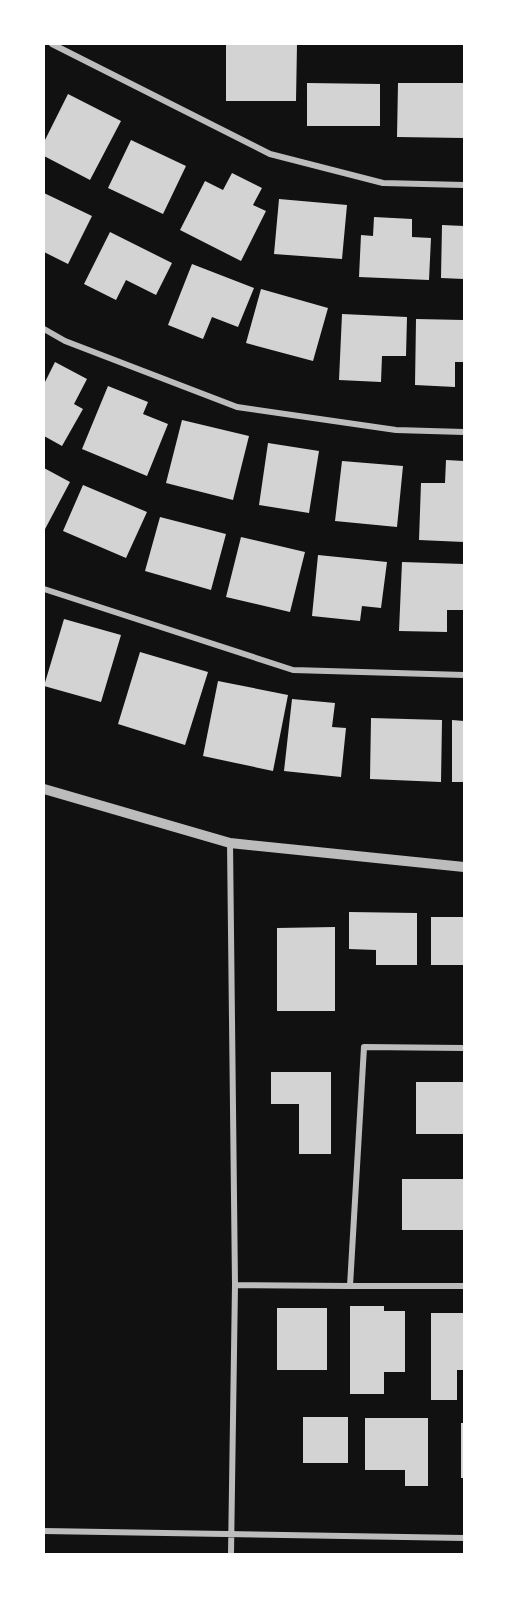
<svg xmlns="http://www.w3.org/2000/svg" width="508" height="1598" font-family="Literata,serif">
<rect width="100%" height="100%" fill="#111"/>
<path fill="#d3d3d3" d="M 226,44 L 297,44 L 296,101 L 226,101 Z
M 307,83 L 380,84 L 380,126 L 307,126 Z
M 398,83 L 464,83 L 464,138 L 397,137 Z
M 68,94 L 121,121 L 90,180 L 44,156 L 44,142 Z
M 131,140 L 186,166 L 163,214 L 108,188 Z
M 232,173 L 262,188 L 253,205 L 266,211 L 241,261 L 180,230 L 205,181 L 223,190 Z
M 44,193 L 92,216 L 68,264 L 44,252 Z
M 279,199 L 347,205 L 342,259 L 274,254 Z
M 374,217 L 412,219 L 412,237 L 431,238 L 429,280 L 359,277 L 361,235 L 373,236 Z
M 442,225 L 464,226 L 464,279 L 441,278 Z
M 110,232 L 172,263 L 156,295 L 126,280 L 116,300 L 84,284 Z
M 192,264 L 254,288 L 238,327 L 212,317 L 203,339 L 168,325 Z
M 261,289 L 328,308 L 313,361 L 246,343 Z
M 342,314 L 407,317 L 406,356 L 382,356 L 381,382 L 339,380 Z
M 416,319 L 464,320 L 464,362 L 455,362 L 455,387 L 415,385 Z
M 55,362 L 87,379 L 74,404 L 83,409 L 62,446 L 44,436 L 44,384 Z
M 108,386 L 148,402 L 143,414 L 168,424 L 147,476 L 82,449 Z
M 182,420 L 249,436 L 233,500 L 166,483 Z
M 268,443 L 319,451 L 309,513 L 259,505 Z
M 446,460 L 464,461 L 464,542 L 419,540 L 421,483 L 445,483 Z
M 342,461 L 403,466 L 397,527 L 335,521 Z
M 44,468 L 70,482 L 44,531 Z
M 83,485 L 147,512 L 126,558 L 63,531 Z
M 160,517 L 226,534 L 211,590 L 145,571 Z
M 241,537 L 305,552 L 290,612 L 226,597 Z
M 318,555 L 387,562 L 381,608 L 362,606 L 360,621 L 312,616 Z
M 402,562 L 464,564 L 464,610 L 447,610 L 447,632 L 399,631 Z
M 64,619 L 121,635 L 101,702 L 44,686 Z
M 140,652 L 208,672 L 185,745 L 118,724 Z
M 218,681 L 288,695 L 273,771 L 203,756 Z
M 292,699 L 335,703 L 332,727 L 346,728 L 341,777 L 284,771 Z
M 371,718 L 442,720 L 441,782 L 370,779 Z
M 452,720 L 464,721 L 464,782 L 452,782 Z
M 349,912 L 417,913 L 417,965 L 376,965 L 376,950 L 349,949 Z
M 431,917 L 464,917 L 464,965 L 431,965 Z
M 335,927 L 335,1011 L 277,1011 L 277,928 Z
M 271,1072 L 331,1072 L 331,1154 L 299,1154 L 299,1104 L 271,1104 Z
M 416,1082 L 463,1082 L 463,1134 L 416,1134 Z
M 402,1179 L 464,1179 L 464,1230 L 402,1230 Z
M 350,1306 L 384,1306 L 384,1311 L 405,1311 L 405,1372 L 384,1372 L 384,1394 L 350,1394 Z
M 277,1308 L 327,1308 L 327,1370 L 277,1370 Z
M 431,1313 L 464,1313 L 464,1370 L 457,1370 L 457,1400 L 431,1400 Z
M 303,1417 L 348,1417 L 348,1463 L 303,1463 Z
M 365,1418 L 428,1418 L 428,1486 L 405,1486 L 405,1470 L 365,1470 Z
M 461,1423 L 464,1423 L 464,1478 L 461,1478 Z"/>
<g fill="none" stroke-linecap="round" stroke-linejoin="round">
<path stroke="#bcbcbc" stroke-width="6" d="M 52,44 L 270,154 L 383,183 L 464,185
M 44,329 L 65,341 L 237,407 L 396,430 L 464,432
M 44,589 L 293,670 L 464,675
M 230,843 L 235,1285 L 231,1554
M 235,1285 L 350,1286 L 364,1047 L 464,1048
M 350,1286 L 464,1286
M 44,1531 L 464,1538"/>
<path stroke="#bcbcbc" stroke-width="10" d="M 44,789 L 230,843 L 464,867"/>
</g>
<rect width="508" height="1598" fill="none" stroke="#ffffff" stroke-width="90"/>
</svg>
